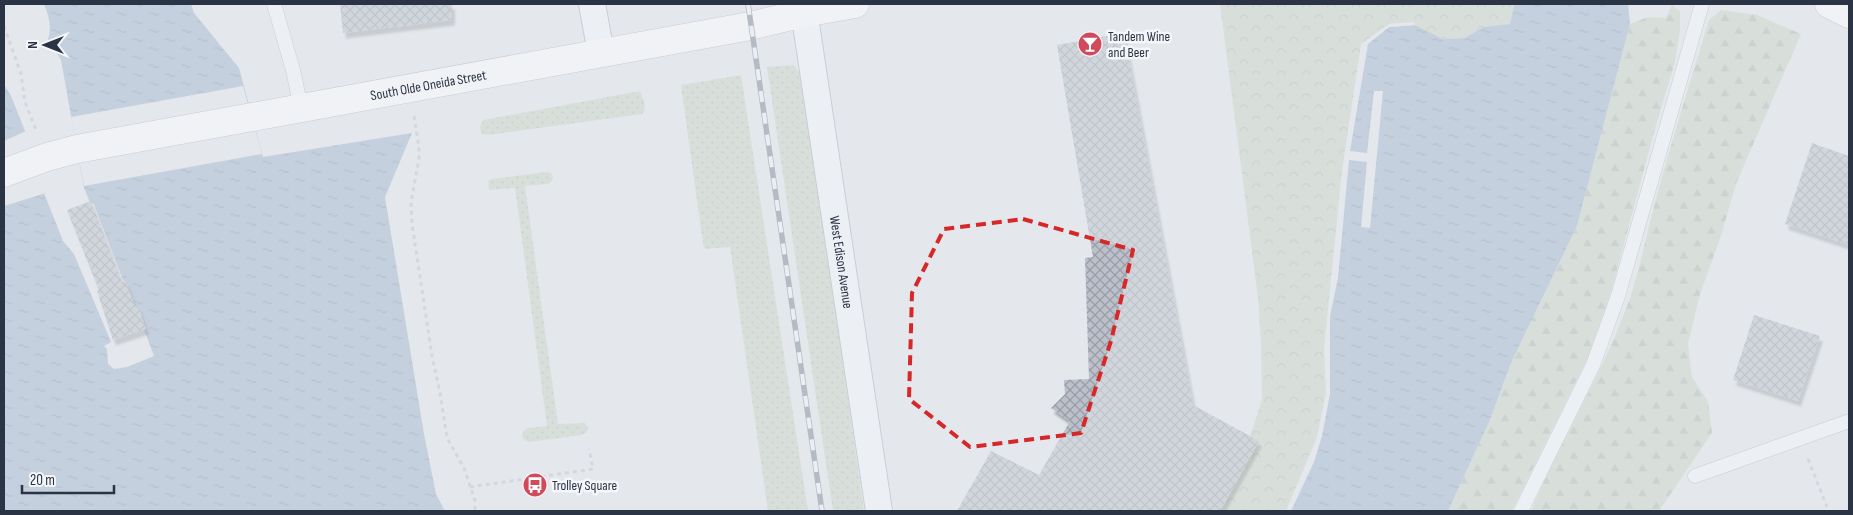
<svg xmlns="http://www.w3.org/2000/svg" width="1853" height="515" font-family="'Sofia Sans Condensed',sans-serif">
<defs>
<pattern id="grass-dots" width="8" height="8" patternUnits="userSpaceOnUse" patternTransform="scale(1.25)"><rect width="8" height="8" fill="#c9d6c5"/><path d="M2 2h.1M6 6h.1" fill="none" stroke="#adb8ab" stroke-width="1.8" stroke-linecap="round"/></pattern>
<pattern id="forest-firs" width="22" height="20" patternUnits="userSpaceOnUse" patternTransform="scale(1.25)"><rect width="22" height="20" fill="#c9d6c5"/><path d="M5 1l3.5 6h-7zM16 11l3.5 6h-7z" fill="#adb8ab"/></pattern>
<pattern id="park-crowns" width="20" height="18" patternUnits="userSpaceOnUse" patternTransform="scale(1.25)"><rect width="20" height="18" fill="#c9d6c5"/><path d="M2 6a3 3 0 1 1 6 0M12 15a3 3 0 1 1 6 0" fill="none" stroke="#adb8ab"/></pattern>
<pattern id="water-ripples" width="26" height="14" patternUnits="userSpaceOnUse" patternTransform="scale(1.25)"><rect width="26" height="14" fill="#9fb4cc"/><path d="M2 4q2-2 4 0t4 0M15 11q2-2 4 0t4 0" fill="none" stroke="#8293a7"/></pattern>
<pattern id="building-cross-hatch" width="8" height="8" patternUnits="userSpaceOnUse" patternTransform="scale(1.25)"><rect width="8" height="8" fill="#bbc0ca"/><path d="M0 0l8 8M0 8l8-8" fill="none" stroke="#989da6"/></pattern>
<filter id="shadow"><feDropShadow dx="3" dy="5.5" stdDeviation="1" flood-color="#0004"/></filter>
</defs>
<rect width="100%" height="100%" fill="#e4e7ec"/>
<path fill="url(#grass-dots)" d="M 794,65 L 802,77 L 805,99 L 864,511 L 833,511 L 767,67 Z
M 741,75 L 808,511 L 768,511 L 730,247 L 705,249 L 703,244 L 681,85 Z
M 640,91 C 643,99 648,107 642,114 L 488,135 L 482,134 L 480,127 L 483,120 Z
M 546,172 L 551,173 L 553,177 L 552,181 L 548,184 L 525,186 L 558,424 L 585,423 L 588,428 L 587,432 L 582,435 L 529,442 L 524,440 L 522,436 L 523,432 L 528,428 L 547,426 L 515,188 L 489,190 L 488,181 L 492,179 Z"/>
<path fill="url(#forest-firs)" d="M 1672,5 L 1680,11 L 1680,30 L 1675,62 L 1656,125 L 1607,307 L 1592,349 L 1512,511 L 1448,511 L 1489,422 L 1511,363 L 1577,226 L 1630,24 L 1648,17 L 1666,18 Z
M 1721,10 L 1757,15 L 1801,34 L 1736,184 L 1721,236 L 1700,294 L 1688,344 L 1692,377 L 1708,401 L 1712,433 L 1659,511 L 1531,511 C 1558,446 1596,385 1622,319 C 1638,281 1645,239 1656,199 C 1672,139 1691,80 1709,20 Z"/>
<path fill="url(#park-crowns)" d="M 1220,4 L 1514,4 L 1510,24 L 1483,27 L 1465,38 L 1443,39 L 1415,25 L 1390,27 L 1320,438 L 1289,511 L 1220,511 L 1259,441 L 1250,436 L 1262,400 L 1261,342 L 1258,298 Z"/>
<path fill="url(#water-ripples)" d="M 44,4 L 191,4 L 194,13 L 239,68 L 263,157 L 412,133 L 385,197 L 424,434 L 436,494 L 445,511 L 4,511 L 4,84 L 11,96 L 25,131 L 44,193 L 63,241 L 74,254 L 111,342 L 104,346 L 107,349 L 108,364 L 114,369 L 127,367 L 154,356 L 136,308 L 134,308 L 94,204 L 91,205 L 84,188 L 61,60 L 48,39 C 52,27 49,16 44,4 Z
M 1514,4 L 1628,4 L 1630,24 L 1577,226 L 1511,363 L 1489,422 L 1448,511 L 1289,511 L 1320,438 L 1328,392 L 1327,349 L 1344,172 L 1363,45 L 1390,27 L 1415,25 L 1443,39 L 1465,38 L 1483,27 L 1510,24 Z"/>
<path fill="#e4e7ec" d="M 1414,22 L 1415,25 L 1389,27 L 1368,44 L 1350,151 L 1367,153 L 1374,91 L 1383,91 L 1370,228 L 1361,227 L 1367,162 L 1349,160 L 1338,278 L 1330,316 L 1330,394 L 1322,436 L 1314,462 L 1291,511 L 1286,511 L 1317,437 L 1326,392 L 1324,349 L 1342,171 L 1361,44 L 1389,24 Z
M 243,86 L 262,154 L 84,186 L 71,117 Z
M 26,131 L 46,193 L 4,206 L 4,141 Z"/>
<path fill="url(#building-cross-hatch)" filter="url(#shadow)" d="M 340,4 L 452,4 L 452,20 L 343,33 Z
M 1124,33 L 1193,405 L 1259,441 L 1220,511 L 957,511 L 991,451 L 1039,475 L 1070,421 L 1051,408 L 1065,394 L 1064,380 L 1089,379 L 1085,258 L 1093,257 L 1057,45 Z
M 1812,143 L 1849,156 L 1849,245 L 1785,224 Z
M 91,201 L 122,282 L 126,281 L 135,307 L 138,306 L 146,329 L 113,340 L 97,291 L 99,290 L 67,210 Z
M 1754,315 L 1820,336 L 1798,401 L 1733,380 Z"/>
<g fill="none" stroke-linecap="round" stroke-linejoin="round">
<defs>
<path id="lane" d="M 274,4 L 293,70 L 301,108
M 1695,476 L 1849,421
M 1521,511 L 1593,365 L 1618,296 L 1702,4"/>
<g id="street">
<path d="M 592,4 L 601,53"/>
<path id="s1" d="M 803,4 L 879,511"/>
</g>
<g id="secondary">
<path d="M 1829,4 L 1849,14"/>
<path id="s2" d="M 4,173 L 47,157 L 77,149 L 750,26 L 804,13 L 855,4"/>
</g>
</defs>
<use href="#lane" stroke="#a9aeb7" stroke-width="15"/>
<use href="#street" stroke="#a9aeb7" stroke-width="28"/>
<use href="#secondary" stroke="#a9aeb7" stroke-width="29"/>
<path stroke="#c2c5cb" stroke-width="3" stroke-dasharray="4 4" stroke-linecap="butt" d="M 4,26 L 21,74 L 25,102 L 36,130
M 414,116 L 419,147 L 419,159 L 411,202 L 412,224 L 432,356 L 440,393 L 447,438 L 464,468 L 475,501 L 475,511
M 1808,459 L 1827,507
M 470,487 L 593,469 L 589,449"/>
<use href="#lane" stroke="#f7f8fa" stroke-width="14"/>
<use href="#street" stroke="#f7f8fa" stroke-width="26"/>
<use href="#secondary" stroke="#fff" stroke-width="28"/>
<defs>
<path id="rail" d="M 748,4 L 822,511"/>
</defs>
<use href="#rail" stroke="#7d8696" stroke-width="5.5"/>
<use href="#rail" stroke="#f4f6f9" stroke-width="4" stroke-dasharray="11" stroke-linecap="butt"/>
</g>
<path d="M0 0H1853V515H0ZM 1023,219 L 1133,250 L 1111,341 L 1081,433 L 970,447 L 909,399 L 912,293 L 944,229 Z" fill="#e4e7ec" fill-opacity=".55" fill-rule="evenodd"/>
<path fill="none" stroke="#d62828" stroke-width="4" stroke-dasharray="10 6" stroke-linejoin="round" d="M 1023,219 L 1133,250 L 1111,341 L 1081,433 L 970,447 L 909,399 L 912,293 L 944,229 Z"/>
<defs>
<symbol id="bar-disc" viewBox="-11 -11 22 22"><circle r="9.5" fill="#d1495b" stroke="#f4f6f9"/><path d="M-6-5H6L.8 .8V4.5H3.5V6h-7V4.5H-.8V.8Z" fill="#fff"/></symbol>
<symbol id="bus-disc" viewBox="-11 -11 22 22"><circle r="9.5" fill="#d1495b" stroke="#f4f6f9"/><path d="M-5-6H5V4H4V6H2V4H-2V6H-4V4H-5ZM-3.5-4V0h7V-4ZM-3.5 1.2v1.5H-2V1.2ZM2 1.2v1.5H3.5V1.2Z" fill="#fff"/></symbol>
</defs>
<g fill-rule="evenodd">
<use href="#bar-disc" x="1076" y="30" width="28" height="28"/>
<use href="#bus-disc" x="521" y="471" width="28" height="28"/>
</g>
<g text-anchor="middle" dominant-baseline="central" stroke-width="5" stroke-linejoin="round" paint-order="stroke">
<g font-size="14" fill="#2b3445" stroke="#f4f6f9" text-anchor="start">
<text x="1108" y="36">Tandem Wine<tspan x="1108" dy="16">and Beer</tspan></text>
<text x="552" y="485">Trolley Square</text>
</g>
<g font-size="14" fill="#2b3445" stroke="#f4f6f9">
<text stroke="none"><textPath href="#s2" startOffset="434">South Olde Oneida Street</textPath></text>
<text stroke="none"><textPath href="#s1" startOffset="261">West Edison Avenue</textPath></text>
</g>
</g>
<rect width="1853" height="515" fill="none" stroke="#2b3445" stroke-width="10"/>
<g transform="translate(45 45) rotate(270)" stroke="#f4f6f9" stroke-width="4" paint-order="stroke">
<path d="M0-4L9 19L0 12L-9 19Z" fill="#2b3445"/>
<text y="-8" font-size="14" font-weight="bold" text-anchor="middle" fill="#2b3445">N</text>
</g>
<path d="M22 485v8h92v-8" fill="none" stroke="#2b3445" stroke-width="2.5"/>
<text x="30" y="485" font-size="15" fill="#2b3445" stroke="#f4f6f9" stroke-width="4" paint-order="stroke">20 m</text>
</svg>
